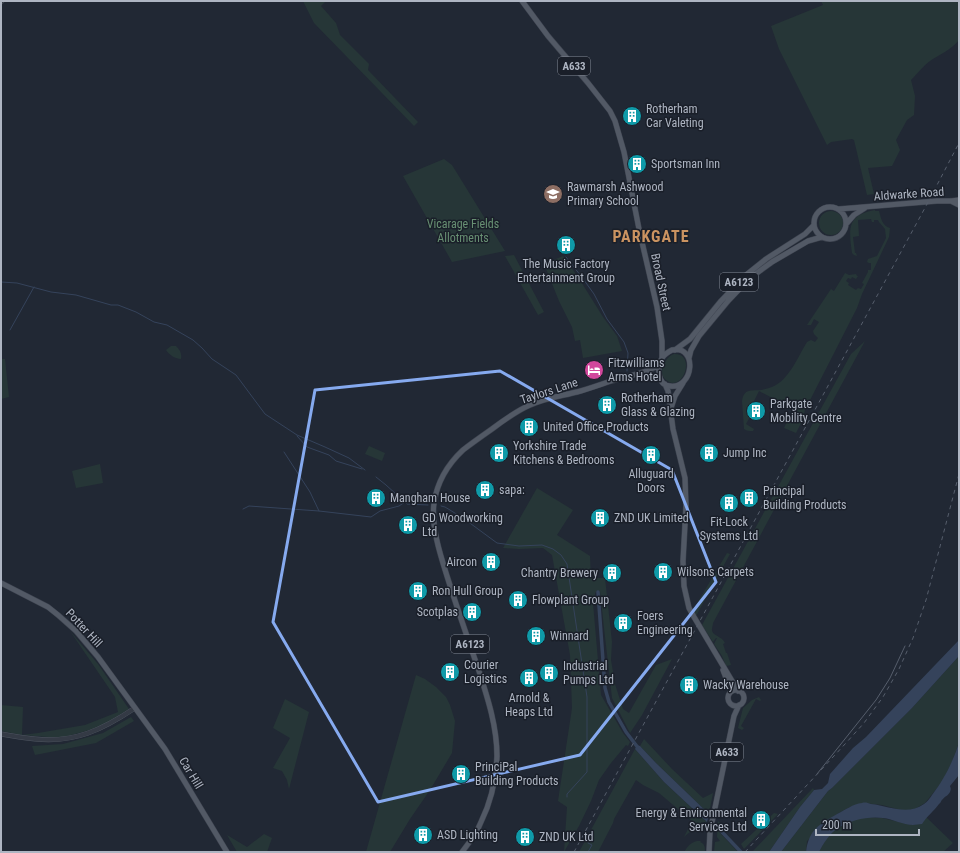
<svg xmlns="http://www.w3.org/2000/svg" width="960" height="853" font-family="'Roboto Condensed',sans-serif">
<rect width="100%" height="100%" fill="#212834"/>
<path fill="#263637" d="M 303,1 L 326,1 L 321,6 L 336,23 L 340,35 L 369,64 L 368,70 L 418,122 L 414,126 L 314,23 Z
M 821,1 L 959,1 L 959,40 C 951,50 940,54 930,61 C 923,66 917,74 911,80 L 915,96 L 914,115 L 907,120 L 896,140 L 900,150 L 892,166 L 868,168 L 874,194 L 867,195 L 854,140 L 852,139 L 831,142 L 827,145 L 779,49 L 771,26 L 823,5 Z
M 444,159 L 452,165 L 505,251 L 452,262 L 403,176 Z
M 875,210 L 875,211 L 879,211 C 881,218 882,226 890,228 L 889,237 L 862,294 L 857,308 L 805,410 L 802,421 L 796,433 L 784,428 L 793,409 L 759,391 L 749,411 L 752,413 L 746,424 L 754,429 L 753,431 C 749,431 747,431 744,429 L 742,401 C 744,388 751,391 761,390 C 766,389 771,388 776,385 C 790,377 799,355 807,342 L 811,340 L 815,342 L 818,338 L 814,334 L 813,331 L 819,322 L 814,319 L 811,325 L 807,325 L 831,289 L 834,291 L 845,273 L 849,275 L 856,274 L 857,276 L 858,276 L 856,279 L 852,277 L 851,279 L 848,278 L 846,281 L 849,283 L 848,285 L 856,290 L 858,288 L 861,289 L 864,284 L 862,283 L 868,272 L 868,270 L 871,270 L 871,263 L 869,263 L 867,262 L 868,259 L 877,256 L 886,238 L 885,229 L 879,222 L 878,220 L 874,220 L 874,222 L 872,222 L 871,219 L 858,220 L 859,236 L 853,237 L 855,253 L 856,253 L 857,256 L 854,255 L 852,253 C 849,230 846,215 875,210 Z
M819 223a12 12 0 1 1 24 0a12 12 0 1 1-24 0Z
M 514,255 L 544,312 L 538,315 L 505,256 Z
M 563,256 L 578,277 L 603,317 L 617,336 L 622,351 L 583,358 L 580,340 L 575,341 L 572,327 L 559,301 L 544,264 Z
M 865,341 L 713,623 C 713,625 712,627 712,629 C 711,636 722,636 725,643 L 723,644 L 726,653 L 727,653 L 731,665 L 726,666 L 722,656 L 714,644 L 717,638 L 716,638 L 713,642 L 702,625 L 851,354 Z
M 171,346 L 176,346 C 180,350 182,353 181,359 C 176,359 169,355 166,350 Z
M 674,354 C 697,353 683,394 666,380 C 657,373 665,357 674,354 Z
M 1,359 L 5,359 L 9,397 L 1,399 Z
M 369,446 L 385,453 L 382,461 L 365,454 Z
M 100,464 L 103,483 L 76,488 L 72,471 Z
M 537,488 L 573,510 L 557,535 L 590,556 L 591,578 L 605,578 L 612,642 L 611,660 L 615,684 L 623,709 L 629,713 L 656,665 L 672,659 L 642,715 L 630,733 L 612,698 L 604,628 L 600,591 L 597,591 L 595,593 L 595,600 L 593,603 L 601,695 L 623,733 L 630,742 L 628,746 L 626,745 L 611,763 L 599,780 L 591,801 L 579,826 L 564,852 L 567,807 L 558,801 L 572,708 L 570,655 L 552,555 L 543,548 L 519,549 L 503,548 Z
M 727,553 L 730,554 L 696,616 L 693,610 Z
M 70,631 L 98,664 L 129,709 L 101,727 L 60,738 L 22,735 L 1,731 L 1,705 L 23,707 L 22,735 L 38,733 L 85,725 L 118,712 L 115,697 Z
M 959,656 L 959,743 L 952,762 L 942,782 L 925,803 L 913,810 L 901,810 L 882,805 L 863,803 L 850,807 L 837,814 L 807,841 L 806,852 L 781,852 L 828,791 L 832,788 L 912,708 Z
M 416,675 L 425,679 L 436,687 L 446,697 L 450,705 L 455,721 L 452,753 L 430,790 L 410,819 L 390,852 L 366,852 Z
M 759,697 L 761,700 L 760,701 L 756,699 L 741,726 L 744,728 L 742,730 L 738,728 L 743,708 L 752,700 Z
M 285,699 L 309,712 L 289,789 L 287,780 L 282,771 L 273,768 L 290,738 L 273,728 Z
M 131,717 L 134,721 L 96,743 L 35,755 L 32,746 L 63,744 L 103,733 Z
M 644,739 L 672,769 L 703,798 L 713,793 L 709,814 L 656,763 L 640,746 Z
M 635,749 L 664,782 L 707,822 L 701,823 L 703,828 C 695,829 690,831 684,837 L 692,821 L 659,793 L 643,785 L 636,780 L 614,819 L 613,823 L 598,852 L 579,852 Z
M 813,788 L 814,790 L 800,807 L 769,852 L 752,852 Z
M 774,813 L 778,814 L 744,849 L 741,844 Z
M 867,817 L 882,818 L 912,825 L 922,823 L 926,817 L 953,843 L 943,852 L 819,852 C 829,830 844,821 867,817 Z
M 718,821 L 722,824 L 720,827 L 720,833 L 738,852 L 714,852 L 715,842 L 720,841 L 717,837 Z
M 264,834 L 272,838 L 267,852 L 237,852 L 227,835 L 247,847 Z
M 697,841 L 701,841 L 700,842 C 705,844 705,847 705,852 L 684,852 C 688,846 690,843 697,841 Z"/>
<path fill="#35435b" d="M 959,640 L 959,656 L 912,708 L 832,788 L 828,791 L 781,852 L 769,852 L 800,807 L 814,790 L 822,789 L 828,783 L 830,774 L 838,765 L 853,748 L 866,737 Z
M 959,743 L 959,775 L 950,786 C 951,789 951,789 950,792 C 948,796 945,796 943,799 C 941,800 941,803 939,804 C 934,811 927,816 922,824 C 919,824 916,825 913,825 C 903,825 893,819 883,818 C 868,816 851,820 838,828 C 830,833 823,844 819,852 L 806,852 C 809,829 819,825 837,814 C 845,810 853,804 862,803 C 865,802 868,803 871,804 C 890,806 907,816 924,804 C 927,802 930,798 932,795 C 945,778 952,763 959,743 Z
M 637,745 L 640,746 L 656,763 L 709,814 L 707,822 L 664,782 L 635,749 Z"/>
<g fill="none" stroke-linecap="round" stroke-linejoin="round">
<path stroke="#35435b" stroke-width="1" d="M 566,257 L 581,276 L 594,294 L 607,319 L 624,342 L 628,353 L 627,371
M 1,282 L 17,283 L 51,292 L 76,295 L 111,305 L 118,305 L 136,312 L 154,322 L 167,325 L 193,340 L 202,348 L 212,359 L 236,375 L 265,414 L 297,435 L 325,447 L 349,458 L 365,470
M 10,330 L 34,287
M 297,436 L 307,447 L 329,455 L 336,461 L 362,469
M 284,452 L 310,492 L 319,511
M 376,477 L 386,485 L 407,504 L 428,505
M 441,506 L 445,507 L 463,518 L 497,543 L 519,546 L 542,545 L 553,549 L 561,555 L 567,564 L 587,697 L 587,772 L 567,794 L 567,797
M 243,509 L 249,506 L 319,511 L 371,517 L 380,511 L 399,506 L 405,502
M 588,843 L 592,845 L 588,852"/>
<path stroke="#35435b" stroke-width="3.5" d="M 598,592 L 605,688 L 609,702 L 626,732 L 639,749
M 721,831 L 741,852"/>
<defs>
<path id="minor" d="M 1,2 L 2,1
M 1,734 C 12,736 23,738 35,739 C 75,743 102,730 135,708"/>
<path id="major" d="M 522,1 L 548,36 L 588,83 L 610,111 L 615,121 L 624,152 L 639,229 L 657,307 L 662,341 L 662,358
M 951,201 L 959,205
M814 223a16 16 0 1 1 32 0a16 16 0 1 1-32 0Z
M 839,209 L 937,201 L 951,201 L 959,200
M 847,223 L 854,215 L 865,208
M 672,350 C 698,345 694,389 670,386 C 657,385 657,367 662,358 C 664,355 668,352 672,350 Z
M 675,350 L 690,339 L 721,301 L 746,275 L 766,259 L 805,234 L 814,225
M 689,358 L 691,350 L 699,336 L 728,301 L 750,278 L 772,262 L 808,241 L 822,237
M 642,374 L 648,375 L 660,379
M 665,384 L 668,391 L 673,429 L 685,478 L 686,506 L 683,561 L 684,586 L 689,608 L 694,617 L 738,691
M 671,408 L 675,396 L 683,383
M 1,583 L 48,607 L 58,615 L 76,631 L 98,657 L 165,749 L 227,852
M 723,670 L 731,691
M728 698a8 8 0 1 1 16 0a8 8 0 1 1-16 0Z
M 462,852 C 469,843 477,833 481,822 C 491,802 496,779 497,756 C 497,727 488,699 479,671 C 468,639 457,608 447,576 C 440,554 431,526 434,503 C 437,483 448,464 463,450 C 472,443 482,436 492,429 C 504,420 516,411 530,405 C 545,398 561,396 577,392 C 588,389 599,385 611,381 C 627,376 645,374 659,365
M 709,852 L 710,832 L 734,716 L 739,705"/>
</defs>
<use href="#minor" stroke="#4e5560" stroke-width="5"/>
<use href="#major" stroke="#3d434f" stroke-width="6"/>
<use href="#minor" stroke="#343a45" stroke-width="4"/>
<use href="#major" stroke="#525965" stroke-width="5"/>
<path stroke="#565e6c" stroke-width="1" d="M 817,774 L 876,700 L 890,678 L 905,646"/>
<path stroke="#565e6c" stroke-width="1" stroke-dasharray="4 4" stroke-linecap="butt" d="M 574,852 L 926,206 L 959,143
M 745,852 L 846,743 L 864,723 L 883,697 L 899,669 L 913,638 L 926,600 L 959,474"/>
</g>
<path fill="none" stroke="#86aaef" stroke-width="3" stroke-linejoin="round" d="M 500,371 L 672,470 L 716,582 L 580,755 L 378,802 L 273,622 L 315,390 Z"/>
<defs>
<symbol id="building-disc" viewBox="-11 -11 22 22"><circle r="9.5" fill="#0f9aa8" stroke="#1a1f29"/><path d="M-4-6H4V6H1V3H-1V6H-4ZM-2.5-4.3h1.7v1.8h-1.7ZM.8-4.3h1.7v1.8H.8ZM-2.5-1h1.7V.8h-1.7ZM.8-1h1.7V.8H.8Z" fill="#fff"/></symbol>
<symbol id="school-disc" viewBox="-11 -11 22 22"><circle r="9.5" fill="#8d6e63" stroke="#1a1f29"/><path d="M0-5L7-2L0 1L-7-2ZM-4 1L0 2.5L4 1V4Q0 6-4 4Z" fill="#fff"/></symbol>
<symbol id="hotel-disc" viewBox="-11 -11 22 22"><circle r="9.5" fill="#d1479c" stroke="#1a1f29"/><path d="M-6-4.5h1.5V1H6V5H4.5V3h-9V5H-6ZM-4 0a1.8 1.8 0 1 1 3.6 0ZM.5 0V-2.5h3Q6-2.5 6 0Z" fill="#fff"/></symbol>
</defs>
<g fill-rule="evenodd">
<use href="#building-disc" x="621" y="105" width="22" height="22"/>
<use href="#building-disc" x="626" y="153" width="22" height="22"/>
<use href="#school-disc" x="542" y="183" width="22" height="22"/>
<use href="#building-disc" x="555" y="234" width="22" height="22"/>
<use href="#hotel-disc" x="583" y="359" width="22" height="22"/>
<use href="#building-disc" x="596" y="394" width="22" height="22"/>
<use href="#building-disc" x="745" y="400" width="22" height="22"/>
<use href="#building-disc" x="518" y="416" width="22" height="22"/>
<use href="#building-disc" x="488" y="442" width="22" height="22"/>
<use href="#building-disc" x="698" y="442" width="22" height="22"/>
<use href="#building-disc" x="640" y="444" width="22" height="22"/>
<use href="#building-disc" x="474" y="479" width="22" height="22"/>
<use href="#building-disc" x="365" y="487" width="22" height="22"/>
<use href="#building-disc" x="738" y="487" width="22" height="22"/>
<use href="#building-disc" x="718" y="492" width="22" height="22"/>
<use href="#building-disc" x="589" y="507" width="22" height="22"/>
<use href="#building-disc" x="397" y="514" width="22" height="22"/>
<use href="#building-disc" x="480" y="551" width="22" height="22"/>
<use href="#building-disc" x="652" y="561" width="22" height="22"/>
<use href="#building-disc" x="601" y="562" width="22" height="22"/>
<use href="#building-disc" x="407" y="580" width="22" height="22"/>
<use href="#building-disc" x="507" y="589" width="22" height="22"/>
<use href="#building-disc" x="461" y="601" width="22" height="22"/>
<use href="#building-disc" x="612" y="612" width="22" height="22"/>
<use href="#building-disc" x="525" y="625" width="22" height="22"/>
<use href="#building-disc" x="439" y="661" width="22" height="22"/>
<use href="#building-disc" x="538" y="662" width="22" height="22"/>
<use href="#building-disc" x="518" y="667" width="22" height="22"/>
<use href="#building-disc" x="678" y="674" width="22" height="22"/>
<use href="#building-disc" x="450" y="763" width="22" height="22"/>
<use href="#building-disc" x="750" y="809" width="22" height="22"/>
<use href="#building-disc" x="412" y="824" width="22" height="22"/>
<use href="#building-disc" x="514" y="826" width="22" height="22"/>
</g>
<g text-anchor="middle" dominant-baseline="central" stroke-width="3" stroke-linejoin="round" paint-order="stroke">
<g fill="#1a1f29" stroke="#828894" stroke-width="1">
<rect x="558" y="57" width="32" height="18" rx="3"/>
<rect x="720" y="273" width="38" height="18" rx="3"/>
<rect x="451" y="635" width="38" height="18" rx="3"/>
<rect x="711" y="743" width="32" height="18" rx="3"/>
</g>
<g font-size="11" font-weight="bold" fill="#aeb5c2">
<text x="574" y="66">A633</text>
<text x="739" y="282">A6123</text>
<text x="470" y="644">A6123</text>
<text x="727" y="752">A633</text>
</g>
<g font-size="12" fill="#aeb5c2" stroke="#1a1f29" text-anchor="start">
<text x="646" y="109">Rotherham<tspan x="646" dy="14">Car Valeting</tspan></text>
<text x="651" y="164">Sportsman Inn</text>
<text x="567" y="187">Rawmarsh Ashwood<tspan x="567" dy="14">Primary School</tspan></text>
<text x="566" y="264" text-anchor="middle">The Music Factory<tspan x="566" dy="14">Entertainment Group</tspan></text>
<text x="608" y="363">Fitzwilliams<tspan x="608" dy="14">Arms Hotel</tspan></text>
<text x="621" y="398">Rotherham<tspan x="621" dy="14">Glass &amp; Glazing</tspan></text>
<text x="770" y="404">Parkgate<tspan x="770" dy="14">Mobility Centre</tspan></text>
<text x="543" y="427">United Office Products</text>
<text x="513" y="446">Yorkshire Trade<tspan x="513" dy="14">Kitchens &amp; Bedrooms</tspan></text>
<text x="723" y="453">Jump Inc</text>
<text x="651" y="474" text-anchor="middle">Alluguard<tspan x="651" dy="14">Doors</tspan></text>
<text x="499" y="490">sapa:</text>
<text x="763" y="491">Principal<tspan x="763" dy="14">Building Products</tspan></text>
<text x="390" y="498">Mangham House</text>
<text x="422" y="518">GD Woodworking<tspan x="422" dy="14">Ltd</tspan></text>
<text x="614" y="518">ZND UK Limited</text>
<text x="729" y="522" text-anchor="middle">Fit-Lock<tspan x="729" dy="14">Systems Ltd</tspan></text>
<text x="477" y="562" text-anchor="end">Aircon</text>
<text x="677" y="572">Wilsons Carpets</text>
<text x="598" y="573" text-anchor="end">Chantry Brewery</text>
<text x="432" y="591">Ron Hull Group</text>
<text x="532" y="600">Flowplant Group</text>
<text x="458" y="612" text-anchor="end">Scotplas</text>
<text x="637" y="616">Foers<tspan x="637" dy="14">Engineering</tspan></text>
<text x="550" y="636">Winnard</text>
<text x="464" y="665">Courier<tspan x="464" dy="14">Logistics</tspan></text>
<text x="563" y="666">Industrial<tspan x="563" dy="14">Pumps Ltd</tspan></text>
<text x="703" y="685">Wacky Warehouse</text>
<text x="529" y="698" text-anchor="middle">Arnold &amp;<tspan x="529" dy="14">Heaps Ltd</tspan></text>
<text x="475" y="767">PrinciPal<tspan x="475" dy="14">Building Products</tspan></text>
<text x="747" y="813" text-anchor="end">Energy &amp; Environmental<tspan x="747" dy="14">Services Ltd</tspan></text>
<text x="437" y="835">ASD Lighting</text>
<text x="539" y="837">ZND UK Ltd</text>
</g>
<g font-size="12" fill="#aeb5c2" stroke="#1a1f29">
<text transform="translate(909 194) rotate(-4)">Aldwarke Road</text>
<text transform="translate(661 282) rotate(78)">Broad Street</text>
<text transform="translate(549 391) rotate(-18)">Taylors Lane</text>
<text transform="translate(84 628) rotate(47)">Potter Hill</text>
<text transform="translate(191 773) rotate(59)">Car Hill</text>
</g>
<g font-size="12" fill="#689073" stroke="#1a1f29">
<text x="463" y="224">Vicarage Fields<tspan x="463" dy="14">Allotments</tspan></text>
</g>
<g font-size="16" font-weight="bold" letter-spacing="1" fill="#ca9361" stroke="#1a1f29">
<text x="651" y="236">PARKGATE</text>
</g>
</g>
<rect width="960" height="853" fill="none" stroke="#aeb5c2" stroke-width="4"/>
<path d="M816 829v6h103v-6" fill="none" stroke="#aeb5c2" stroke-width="2"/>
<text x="822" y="829" font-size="12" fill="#aeb5c2" stroke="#1a1f29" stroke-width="3" paint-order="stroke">200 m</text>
</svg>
